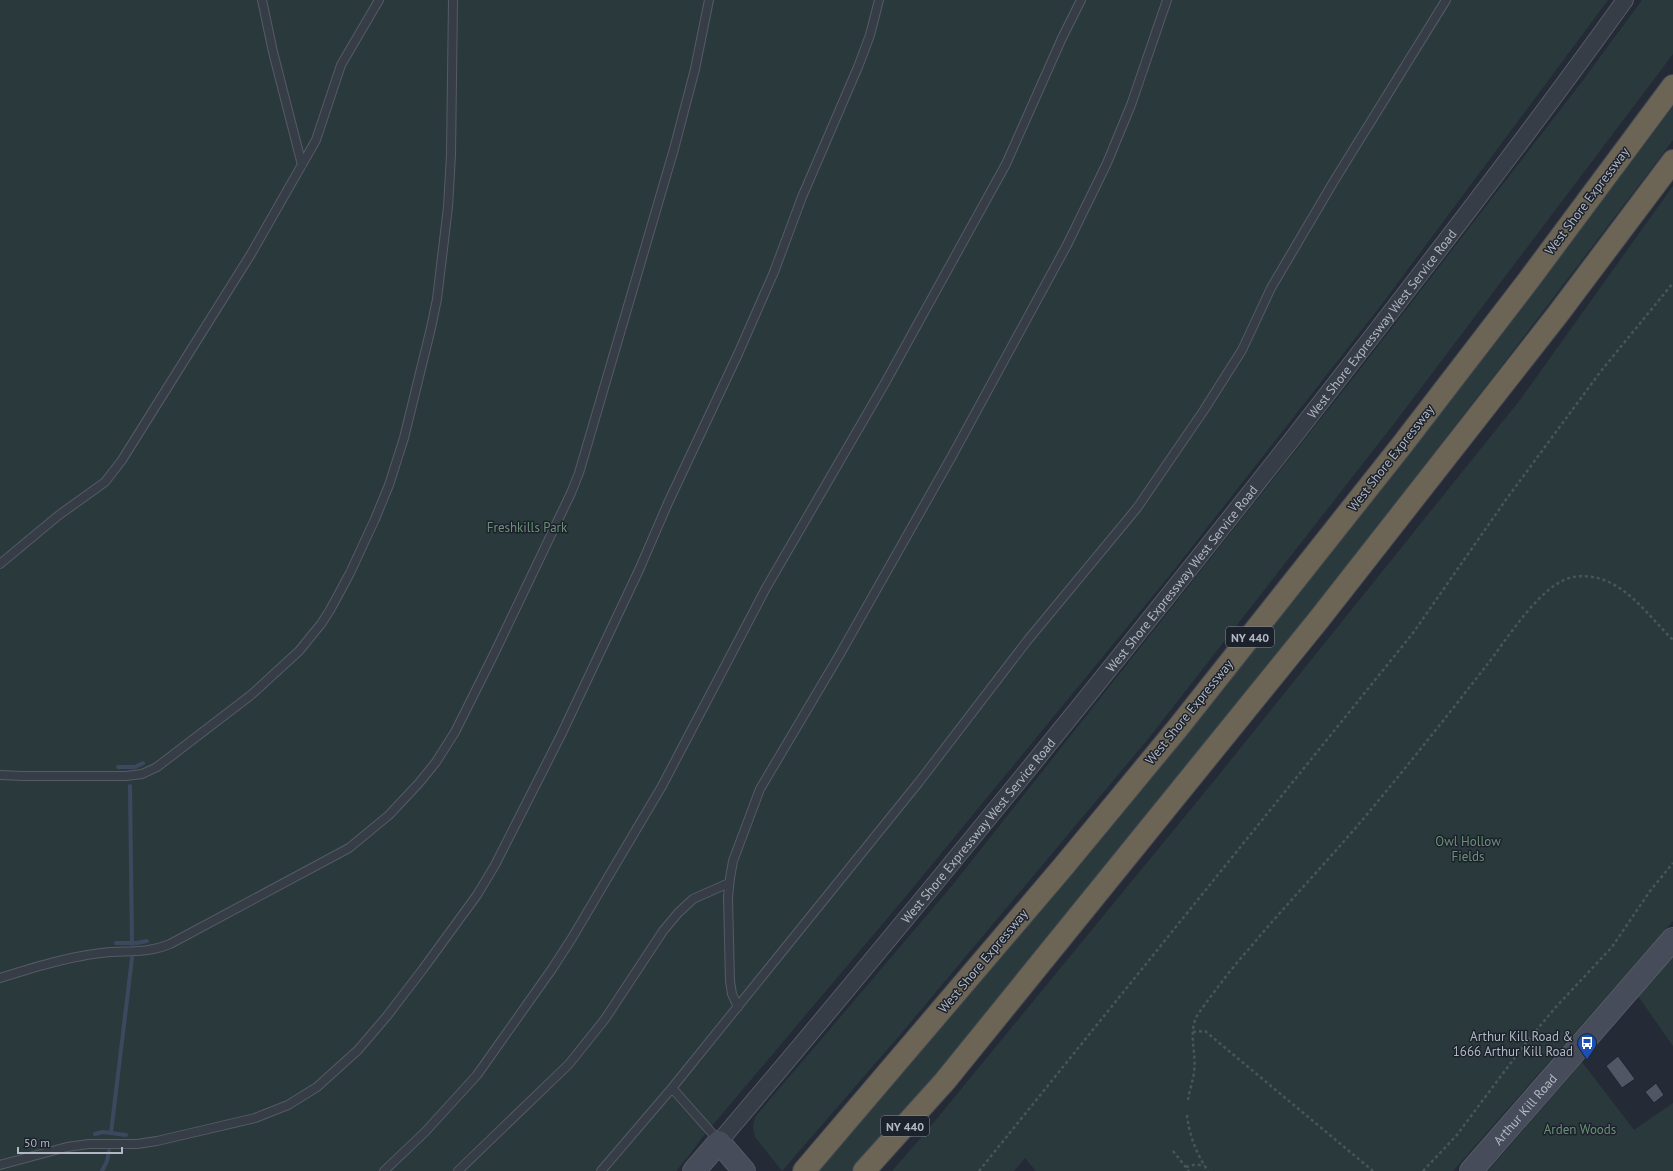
<svg xmlns="http://www.w3.org/2000/svg" width="1673" height="1171" font-family="'PT Sans',sans-serif">
<rect width="100%" height="100%" fill="#242b37"/>
<path fill="#2a3a3c" d="M 0,0 L 1608,0 L 1382,304 L 1170,575 L 906,896 L 701,1139 L 691,1153 L 676,1171 L 0,1171 Z
M 1642,0 L 1673,0 L 1673,54 L 1396,421 L 1148,739 L 899,1036 L 782,1171 L 755,1137 L 753,1128 L 755,1117 L 951,887 L 1361,368 L 1581,83 Z
M 1673,96 L 1673,140 L 1500,368 L 1251,688 L 930,1083 L 853,1171 L 818,1171 Z
M 1673,186 L 1673,921 L 1453,1171 L 1036,1171 L 1025,1158 L 1014,1171 L 892,1171 L 926,1132 L 1214,781 L 1520,400 Z
M 1673,956 L 1673,1046 L 1638,996 Z
M 1582,1062 L 1634,1130 L 1673,1103 L 1673,1171 L 1488,1171 Z"/>
<g fill="none" stroke-linecap="round" stroke-linejoin="round">
<path stroke="#3b485e" stroke-width="4" d="M 118,767 L 135,767 L 143,763
M 130,786 L 132,944
M 116,943 L 137,943 L 147,941
M 111,1133 L 132,958
M 95,1134 L 103,1132 L 126,1135
M 102,1171 L 107,1161 L 109,1151"/>
</g>
<path fill="#4f5664" stroke="#1e242e" d="M 1618,1056 L 1635,1079 L 1622,1088 L 1606,1066 Z
M 1656,1083 L 1664,1095 L 1654,1103 L 1645,1092 Z"/>
<g fill="none" stroke-linecap="round" stroke-linejoin="round">
<defs>
<path id="lane" d="M 262,0 L 273,52 L 302,165
M 0,564 L 59,515 L 105,482 L 122,460 L 251,254 L 316,140 L 341,65 L 379,0
M 0,775 L 23,776 L 126,776 L 142,774 L 157,767 L 251,695 L 299,651 L 321,624 L 330,610 L 350,573 L 375,519 L 389,485 L 404,438 L 431,328 L 437,299 L 448,207 L 451,155 L 453,0
M 0,978 C 32,968 67,957 101,953 C 126,950 146,954 170,944 L 349,848 L 389,815 L 419,783 L 436,762 L 455,732 L 494,654 L 571,493 L 579,473 L 674,149 L 695,69 L 709,0
M 738,1007 L 732,994 L 730,981 L 728,897 L 730,878 L 733,861 L 760,789 L 840,654 L 952,456 L 1067,245 L 1107,163 L 1131,105 L 1167,0
M 672,1088 L 719,1141
M 0,1165 L 67,1147 L 89,1144 L 137,1144 L 157,1141 L 255,1118 L 288,1105 L 317,1087 L 358,1050 L 387,1016 L 423,969 L 477,895 L 495,865 L 561,735 L 639,570 L 668,503 L 738,354 L 774,272 L 802,197 L 858,67 L 870,35 L 879,0
M 384,1171 L 425,1132 L 477,1075 L 552,969 L 572,938 L 662,786 L 766,588 L 885,383 L 1006,164 L 1062,38 L 1081,0
M 458,1171 L 569,1064 L 605,1019 L 663,931 L 678,913 L 693,899 L 729,883
M 601,1171 L 672,1088 L 919,782 L 1027,641 L 1137,508 L 1204,410 L 1242,350 L 1271,288 L 1334,181 L 1446,0"/>
<g id="street">
<path id="s1" d="M 719,1142 C 915,911 1106,676 1293,438 C 1406,293 1518,149 1625,0"/>
</g>
<g id="secondary">
<path d="M 694,1171 L 719,1142 L 744,1171"/>
<path id="s2" d="M 1471,1171 L 1673,939"/>
</g>
<path id="highway" d="M 804,1171 L 1063,867 L 1177,729 L 1402,445 L 1528,281 L 1673,86
M 864,1171 L 945,1081 L 1320,618 L 1558,314 L 1673,161"/>
</defs>
<use href="#lane" stroke="#555b65" stroke-width="10"/>
<use href="#street" stroke="#555b65" stroke-width="18"/>
<use href="#secondary" stroke="#555b65" stroke-width="24"/>
<use href="#highway" stroke="#424852" stroke-width="24"/>
<path stroke="#475659" stroke-width="2.5" stroke-dasharray="3 3" stroke-linecap="butt" d="M 1193,1032 L 1205,1031 L 1373,1171
M 1188,1100 C 1189,1091 1193,1082 1194,1072 C 1197,1053 1187,1032 1198,1014 C 1214,992 1230,970 1248,950 C 1287,903 1330,859 1369,812 C 1409,764 1448,715 1486,666 C 1506,641 1541,583 1573,577 C 1619,570 1645,613 1673,640
M 1187,1115 C 1189,1135 1197,1155 1208,1171
M 1173,1151 L 1189,1171
M 1186,1167 L 1193,1165 L 1204,1165
M 979,1171 L 1413,633 L 1505,501 L 1601,371 L 1673,283
M 1423,1171 L 1456,1136 L 1525,1044 L 1555,1008 L 1612,947 L 1650,891 L 1673,863"/>
<use href="#lane" stroke="#373d47" stroke-width="8"/>
<use href="#street" stroke="#373d47" stroke-width="16"/>
<use href="#secondary" stroke="#464c5a" stroke-width="22"/>
<use href="#highway" stroke="#6c6555" stroke-width="22"/>
</g>
<defs>
<symbol id="bus-pin" viewBox="-11 -11 22 30"><path d="M0 17L-7.5 6A9.5 9.5 0 1 1 7.5 6Z" fill="#1a4fb4" stroke="#1c222c"/><path d="M-5-6H5V4H4V6H2V4H-2V6H-4V4H-5ZM-3.5-4V0h7V-4ZM-3.5 1.2v1.5H-2V1.2ZM2 1.2v1.5H3.5V1.2Z" fill="#fff"/></symbol>
</defs>
<g fill-rule="evenodd">
<use href="#bus-pin" x="1576" y="1032" width="22" height="30"/>
</g>
<g text-anchor="middle" dominant-baseline="central" stroke-width="3" stroke-linejoin="round" paint-order="stroke">
<g fill="#1c222c" stroke="#858b96" stroke-width="1">
<rect x="1226" y="627" width="48" height="20" rx="3"/>
<rect x="881" y="1116" width="48" height="20" rx="3"/>
</g>
<g font-size="12" font-weight="bold" fill="#b2b8c3">
<text x="1250" y="637">NY 440</text>
<text x="905" y="1126">NY 440</text>
</g>
<g font-size="13" fill="#b2b8c3" stroke="#1c222c">
<text transform="translate(1587 201) rotate(-53)">West Shore Expressway</text>
<text stroke="none"><textPath href="#s1" startOffset="1053">West Shore Expressway West Service Road</textPath></text>
<text transform="translate(1391 458) rotate(-52)">West Shore Expressway</text>
<text stroke="none"><textPath href="#s1" startOffset="729">West Shore Expressway West Service Road</textPath></text>
<text transform="translate(1189 712) rotate(-51)">West Shore Expressway</text>
<text stroke="none"><textPath href="#s1" startOffset="405">West Shore Expressway West Service Road</textPath></text>
<text transform="translate(983 961) rotate(-50)">West Shore Expressway</text>
<text stroke="none"><textPath href="#s2" startOffset="82">Arthur Kill Road</textPath></text>
</g>
<g font-size="13" fill="#6c9177" stroke="#1c222c">
<text x="527" y="527">Freshkills Park</text>
<text x="1468" y="841">Owl Hollow<tspan x="1468" dy="15">Fields</tspan></text>
<text x="1580" y="1129">Arden Woods</text>
</g>
<g font-size="13" fill="#b2b8c3" stroke="#1c222c" text-anchor="end">
<text x="1573" y="1036">Arthur Kill Road &amp;<tspan x="1573" dy="15">1666 Arthur Kill Road</tspan></text>
</g>
</g>
<path d="M18 1147v6h104v-6" fill="none" stroke="#b2b8c3" stroke-width="2"/>
<text x="24" y="1147" font-size="12" fill="#b2b8c3" stroke="#1c222c" stroke-width="3" paint-order="stroke">50 m</text>
</svg>
